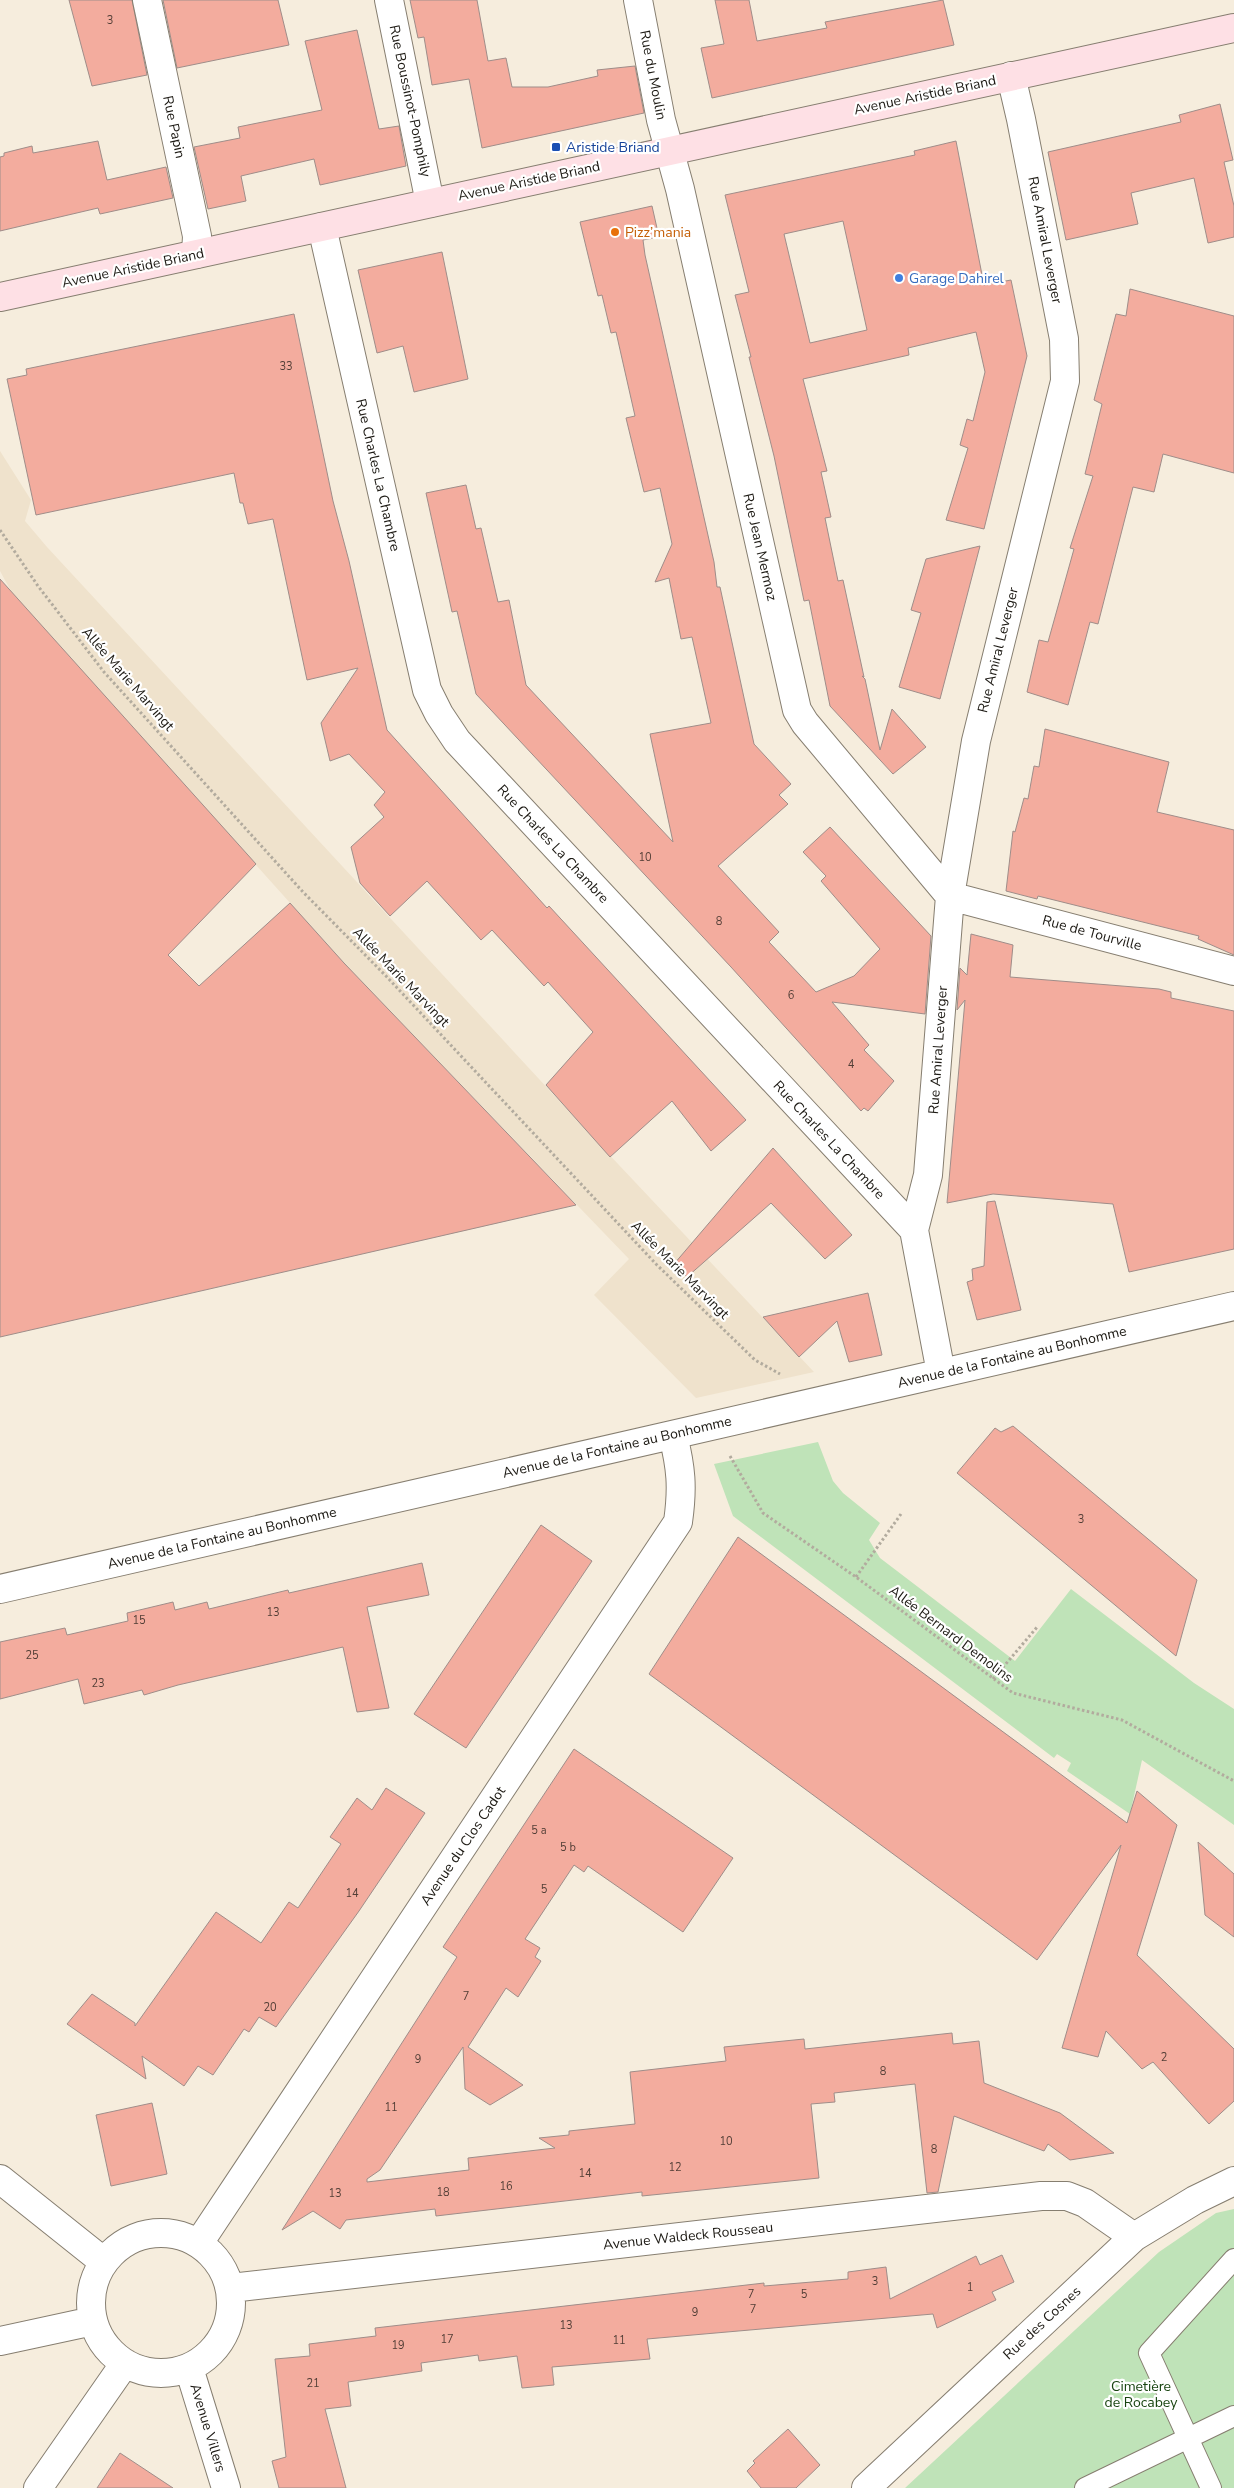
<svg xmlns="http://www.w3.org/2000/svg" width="1234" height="2488" font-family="'Nunito Sans',sans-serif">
<rect width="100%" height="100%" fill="#f6eddd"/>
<path fill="#efe2cc" d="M 0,451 L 31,500 L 25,521 L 47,547 L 602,1147 L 814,1372 L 696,1398 L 594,1295 L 629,1259 L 344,963 L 12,593 L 0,571 Z"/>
<path fill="#bfe3b8" d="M 818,1442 L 833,1481 L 843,1493 L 880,1523 L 869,1540 L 880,1558 L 1015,1661 L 1071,1589 L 1194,1683 L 1234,1709 L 1234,1825 L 1142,1760 L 1130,1814 L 1067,1771 L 1071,1763 L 1057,1754 L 1054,1758 L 733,1516 L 714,1464 Z
M 1234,2209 L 1234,2488 L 905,2488 L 1159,2252 L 1216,2213 Z"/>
<path fill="#f3ac9e" stroke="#9f8d89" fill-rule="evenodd" d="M 69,0 L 132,0 L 147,75 L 92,86 Z
M 163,0 L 278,0 L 289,45 L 177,68 Z
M 410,0 L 477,0 L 488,61 L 506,58 L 512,87 L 548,87 L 598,76 L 597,70 L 635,66 L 644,113 L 482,148 L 469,79 L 432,85 L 424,37 L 418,38 Z
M 715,0 L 749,0 L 757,41 L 827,28 L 825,22 L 943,0 L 954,45 L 712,98 L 701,48 L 724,44 Z
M 357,30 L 379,129 L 399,126 L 406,166 L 320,185 L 314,159 L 241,176 L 246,201 L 208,209 L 194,147 L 240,138 L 238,127 L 322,110 L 305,41 Z
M 1220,104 L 1233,160 L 1224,162 L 1234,206 L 1234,237 L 1208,243 L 1194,178 L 1131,193 L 1138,224 L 1066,240 L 1048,152 L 1181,122 L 1179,115 Z
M 98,141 L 107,180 L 166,167 L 173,198 L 100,214 L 98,208 L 0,231 L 0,157 L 4,156 L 4,153 L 32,146 L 33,153 Z
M 956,141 L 984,285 L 1011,280 L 1027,356 L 984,529 L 946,520 L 968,448 L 960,445 L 967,419 L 973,421 L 985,372 L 976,332 L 908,348 L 909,355 L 803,379 L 827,471 L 821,472 L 831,517 L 825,518 L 838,581 L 843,580 L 864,677 L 862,676 L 865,679 L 880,750 L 892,709 L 926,747 L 893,774 L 830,706 L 809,600 L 804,601 L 774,456 L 749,357 L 751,357 L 735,295 L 749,292 L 725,195 L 915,155 L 914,151 ZM 843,221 L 867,330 L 810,343 L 784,234 Z
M 652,206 L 659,237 L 643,240 L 645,255 L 714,562 L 717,587 L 720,587 L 754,744 L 791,784 L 779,795 L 788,804 L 718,866 L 779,932 L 769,942 L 816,992 L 854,976 L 880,949 L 821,881 L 826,876 L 803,852 L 830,827 L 931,936 L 925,1014 L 832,1002 L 869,1045 L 864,1050 L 894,1081 L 868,1111 L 864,1108 L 861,1111 L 731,967 L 476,694 L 457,611 L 452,612 L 426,493 L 466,485 L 476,529 L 481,528 L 498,602 L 509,600 L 526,685 L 673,842 L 650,734 L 711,723 L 692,637 L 681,639 L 669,578 L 655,582 L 672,544 L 660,488 L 644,492 L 626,418 L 635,416 L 616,332 L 611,333 L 602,295 L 598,296 L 580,222 Z
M 442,252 L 468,379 L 414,392 L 403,346 L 377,353 L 358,270 Z
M 1130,289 L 1234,316 L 1234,473 L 1163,454 L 1154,492 L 1133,487 L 1098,624 L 1090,622 L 1068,705 L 1027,692 L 1039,640 L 1048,642 L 1074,549 L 1070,548 L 1093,476 L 1085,474 L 1102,404 L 1094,400 L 1116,314 L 1126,316 Z
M 294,314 L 333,501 L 349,561 L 387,730 L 547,908 L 549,906 L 746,1120 L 711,1151 L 672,1101 L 610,1157 L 546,1085 L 593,1032 L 548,982 L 544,986 L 492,930 L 481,940 L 427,881 L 390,916 L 360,883 L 351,847 L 384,817 L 374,805 L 385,792 L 349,754 L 330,761 L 321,723 L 358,668 L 307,680 L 273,519 L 248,524 L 243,503 L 240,503 L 234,473 L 36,515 L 7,379 L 27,375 L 26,369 Z
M 980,546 L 940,699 L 899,687 L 921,613 L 911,610 L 926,559 Z
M 0,579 L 256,864 L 168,955 L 199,986 L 290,903 L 344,963 L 576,1205 L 0,1337 Z
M 1045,729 L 1169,762 L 1157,812 L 1234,830 L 1234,955 L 1198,939 L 1199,936 L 1038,896 L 1037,899 L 1006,891 L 1013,831 L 1015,832 L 1024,798 L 1028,799 L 1034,766 L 1039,767 Z
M 971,934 L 1013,945 L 1010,977 L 1159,989 L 1171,992 L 1171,998 L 1234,1011 L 1234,1249 L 1129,1272 L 1113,1204 L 993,1194 L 947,1203 L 965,1000 L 957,1010 L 960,968 L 967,975 Z
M 773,1148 L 852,1235 L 825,1259 L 771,1203 L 687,1277 L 674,1264 Z
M 995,1201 L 1021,1310 L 977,1320 L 967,1282 L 973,1280 L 972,1269 L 984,1266 L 987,1202 Z
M 868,1293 L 882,1355 L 849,1362 L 837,1321 L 799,1357 L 763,1317 Z
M 1013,1426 L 1197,1580 L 1176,1656 L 957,1473 L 995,1428 L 1001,1432 Z
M 541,1525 L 592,1561 L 466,1748 L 414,1714 Z
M 738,1537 L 1127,1823 L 1137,1791 L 1177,1825 L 1137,1955 L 1234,2049 L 1234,2101 L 1209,2124 L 1153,2062 L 1142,2069 L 1106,2031 L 1098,2057 L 1062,2048 L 1121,1845 L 1037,1960 L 649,1674 Z
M 422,1563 L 429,1595 L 367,1607 L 389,1708 L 357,1712 L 343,1647 L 178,1685 L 144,1695 L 142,1690 L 84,1704 L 78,1679 L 0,1699 L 0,1642 L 65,1628 L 67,1635 L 128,1621 L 127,1613 L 173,1602 L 175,1610 L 207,1602 L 209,1609 L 288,1590 L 289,1593 Z
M 574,1749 L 733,1858 L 683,1932 L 588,1866 L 584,1872 L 574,1865 L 525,1939 L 540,1948 L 535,1957 L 541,1961 L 518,1997 L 506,1988 L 468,2047 L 523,2085 L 490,2105 L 465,2089 L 463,2047 L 380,2170 L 367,2179 L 367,2182 L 469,2170 L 468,2158 L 555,2148 L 539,2138 L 569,2135 L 569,2131 L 635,2124 L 630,2072 L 726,2061 L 724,2047 L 804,2039 L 805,2049 L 952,2033 L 953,2044 L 979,2041 L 984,2083 L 1060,2113 L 1114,2153 L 1070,2160 L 1048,2144 L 1044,2151 L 954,2116 L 938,2192 L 927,2193 L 915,2084 L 834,2093 L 835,2102 L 811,2104 L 819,2178 L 642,2196 L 642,2192 L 436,2216 L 435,2209 L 346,2220 L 340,2229 L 313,2211 L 282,2230 L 457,1957 L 443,1947 Z
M 386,1788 L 425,1813 L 359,1911 L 276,2027 L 259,2017 L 249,2032 L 244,2029 L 213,2075 L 198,2066 L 184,2086 L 142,2056 L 146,2079 L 67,2024 L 92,1994 L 135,2023 L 135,2026 L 216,1912 L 261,1943 L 289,1902 L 298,1908 L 341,1844 L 330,1837 L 357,1798 L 372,1810 Z
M 1198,1842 L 1234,1874 L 1234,1937 L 1205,1915 Z
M 152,2103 L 167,2174 L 111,2186 L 96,2115 Z
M 1002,2255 L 1014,2282 L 992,2292 L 996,2300 L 937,2328 L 933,2314 L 647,2339 L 650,2359 L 552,2367 L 554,2385 L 522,2388 L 517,2356 L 479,2361 L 478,2355 L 421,2363 L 422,2371 L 348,2382 L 351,2406 L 325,2409 L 346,2488 L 279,2488 L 272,2461 L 286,2457 L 275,2359 L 310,2356 L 309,2344 L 376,2336 L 375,2328 L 764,2283 L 764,2286 L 848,2279 L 848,2272 L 886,2267 L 890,2299 L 976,2256 L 980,2265 Z
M 788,2429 L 820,2465 L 796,2488 L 761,2488 L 747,2471 L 755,2463 L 753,2461 Z
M 120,2453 L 173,2488 L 97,2488 Z"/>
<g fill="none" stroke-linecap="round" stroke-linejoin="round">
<defs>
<path id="service" d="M 1085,2488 L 1234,2416
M 1211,2488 L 1149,2353 L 1234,2259"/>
<path id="minor" d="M 147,0 L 197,236 L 196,254
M 389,0 L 430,203
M 638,0 L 661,120 L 680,189 L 797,710 L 805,723 L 950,896
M 322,227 L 427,690 L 439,714 L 457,741 L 914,1230 L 941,1373
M 950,896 L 1234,971
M 914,1230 L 928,1175 L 950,896 L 976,741 L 1065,381 L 1064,339 L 1021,119 L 1011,76
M 0,1589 L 1234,1306
M 0,2179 L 104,2262
M91 2303a70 70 0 1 1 140 0a70 70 0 1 1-140 0Z
M 199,2243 L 678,1522 C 683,1487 681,1468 673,1435
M 231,2288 L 1041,2196 L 1067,2196 L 1085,2203 L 1134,2237
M 0,2341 L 93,2321
M 189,2368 L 226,2488
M 38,2488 L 125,2363
M 866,2488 L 1134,2237 L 1195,2200 L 1234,2181"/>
<path id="secondary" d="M 0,297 L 1234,28"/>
</defs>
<use href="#service" stroke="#867e70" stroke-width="22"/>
<use href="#minor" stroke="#867e70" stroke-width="30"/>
<use href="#secondary" stroke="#867e70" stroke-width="30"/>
<path stroke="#b2ab9e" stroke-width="3" stroke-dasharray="2.5 2.5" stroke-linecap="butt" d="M 0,530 L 38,586 L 104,672 L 303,892 L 386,976 L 656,1264 L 755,1360 L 780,1374
M 730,1456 L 763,1513 L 856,1577 L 1013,1693 L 1122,1720 L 1234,1781
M 856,1577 L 901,1514
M 993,1679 L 1038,1626"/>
<use href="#service" stroke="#fff" stroke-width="20"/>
<use href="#minor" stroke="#fff" stroke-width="28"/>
<use href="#secondary" stroke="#fee0e5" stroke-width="28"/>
</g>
<rect fill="#1a4fb4" stroke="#fff" stroke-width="2" x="551" y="142" width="10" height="10" rx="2.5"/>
<circle fill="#e8710a" stroke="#fff" stroke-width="2" cx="615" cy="232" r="5"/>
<circle fill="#3f7fe0" stroke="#fff" stroke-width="2" cx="899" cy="278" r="5"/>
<g text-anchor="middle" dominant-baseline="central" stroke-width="4.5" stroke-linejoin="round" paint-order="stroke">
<g font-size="11" fill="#523e36">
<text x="110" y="20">3</text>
<text x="286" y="366">33</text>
<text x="645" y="857">10</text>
<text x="719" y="921">8</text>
<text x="791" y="995">6</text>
<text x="851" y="1064">4</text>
<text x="1081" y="1519">3</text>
<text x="273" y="1612">13</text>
<text x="139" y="1620">15</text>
<text x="32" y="1655">25</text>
<text x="98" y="1683">23</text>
<text x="539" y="1830">5 a</text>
<text x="568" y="1847">5 b</text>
<text x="544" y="1889">5</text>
<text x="352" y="1893">14</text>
<text x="466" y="1996">7</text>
<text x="270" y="2007">20</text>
<text x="1164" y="2057">2</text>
<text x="418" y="2059">9</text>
<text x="883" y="2071">8</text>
<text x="391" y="2107">11</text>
<text x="726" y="2141">10</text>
<text x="934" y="2149">8</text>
<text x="675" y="2167">12</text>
<text x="585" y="2173">14</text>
<text x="506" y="2186">16</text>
<text x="443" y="2192">18</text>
<text x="335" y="2193">13</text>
<text x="875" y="2281">3</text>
<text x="970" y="2287">1</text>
<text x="751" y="2294">7</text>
<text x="804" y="2294">5</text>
<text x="753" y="2309">7</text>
<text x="695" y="2312">9</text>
<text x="566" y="2325">13</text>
<text x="447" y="2339">17</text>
<text x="619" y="2340">11</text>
<text x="398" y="2345">19</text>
<text x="313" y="2383">21</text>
</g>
<g font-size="14" fill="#1c1913" stroke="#fff">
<text transform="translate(653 75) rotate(79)">Rue du Moulin</text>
<text transform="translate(925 95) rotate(-12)">Avenue Aristide Briand</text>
<text transform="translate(410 101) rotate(78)">Rue Boussinot-Pomphily</text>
<text transform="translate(174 127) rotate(78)">Rue Papin</text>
<text transform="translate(529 181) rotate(-12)">Avenue Aristide Briand</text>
<text transform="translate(1045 240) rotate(79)">Rue Amiral Leverger</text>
<text transform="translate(133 268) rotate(-12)">Avenue Aristide Briand</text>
<text transform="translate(378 475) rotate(77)">Rue Charles La Chambre</text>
<text transform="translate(760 547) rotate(77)">Rue Jean Mermoz</text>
<text transform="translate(998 650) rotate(-76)">Rue Amiral Leverger</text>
<text transform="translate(128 679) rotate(49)">Allée Marie Marvingt</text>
<text transform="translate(553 844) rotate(47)">Rue Charles La Chambre</text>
<text transform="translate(1092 933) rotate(15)">Rue de Tourville</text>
<text transform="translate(401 977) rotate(46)">Allée Marie Marvingt</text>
<text transform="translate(938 1050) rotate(-86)">Rue Amiral Leverger</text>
<text transform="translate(829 1140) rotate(47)">Rue Charles La Chambre</text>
<text transform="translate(680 1270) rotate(45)">Allée Marie Marvingt</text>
<text transform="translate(1012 1357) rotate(-13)">Avenue de la Fontaine au Bonhomme</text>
<text transform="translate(617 1447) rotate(-13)">Avenue de la Fontaine au Bonhomme</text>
<text transform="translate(222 1538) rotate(-13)">Avenue de la Fontaine au Bonhomme</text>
<text transform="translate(951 1634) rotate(37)">Allée Bernard Demolins</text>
<text transform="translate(463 1846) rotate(-56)">Avenue du Clos Cadot</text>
<text transform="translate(688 2236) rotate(-6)">Avenue Waldeck Rousseau</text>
<text transform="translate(1042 2323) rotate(-43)">Rue des Cosnes</text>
<text transform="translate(208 2428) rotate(73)">Avenue Villers</text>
</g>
<g font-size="14" fill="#164399" stroke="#fff" text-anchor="start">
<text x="566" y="147">Aristide Briand</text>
</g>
<g font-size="14" fill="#c56008" stroke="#fff" text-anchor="start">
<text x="625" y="232">Pizz’mania</text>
</g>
<g font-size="14" fill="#366cbe" stroke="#fff" text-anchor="start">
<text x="909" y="278">Garage Dahirel</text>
</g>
<g font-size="14" fill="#184410" stroke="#fff">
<text x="1141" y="2386">Cimetière<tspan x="1141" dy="16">de Rocabey</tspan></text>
</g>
</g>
</svg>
